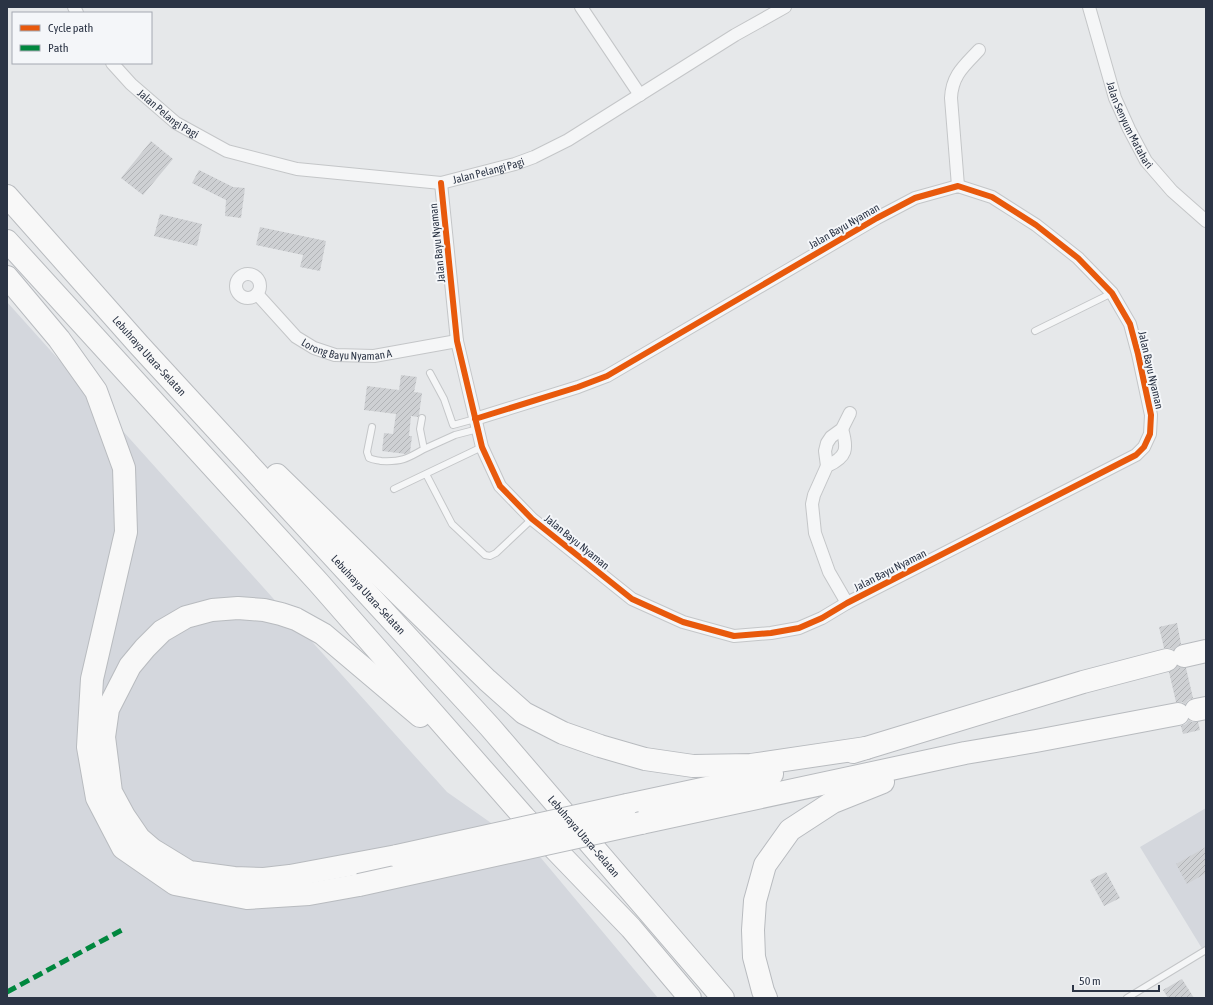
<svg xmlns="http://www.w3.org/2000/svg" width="1213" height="1005" font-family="'Asap Condensed',sans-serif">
<defs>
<pattern id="building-hatch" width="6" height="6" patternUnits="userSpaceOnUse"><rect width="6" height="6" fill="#ced0d3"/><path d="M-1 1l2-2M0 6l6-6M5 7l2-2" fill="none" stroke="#b1b3b6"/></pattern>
</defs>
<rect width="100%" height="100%" fill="#e6e8ea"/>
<path fill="#d4d7dd" d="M 7,302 L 447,792 L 541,858 L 658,998 L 7,998 Z
M 1206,808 L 1206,955 L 1140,847 Z"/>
<path fill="url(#building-hatch)" d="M 151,141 L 173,159 L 143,195 L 121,178 Z
M 199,170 L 233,187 L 245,188 L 241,218 L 225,216 L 226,200 L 192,183 Z
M 160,214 L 202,224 L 197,246 L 154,236 Z
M 260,227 L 326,241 L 320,271 L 300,267 L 303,255 L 256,245 Z
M 401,375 L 417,377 L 414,392 L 422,393 L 419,415 L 418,417 L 411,416 L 409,436 L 412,436 L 410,452 L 406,454 L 382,451 L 384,433 L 393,434 L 396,414 L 364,410 L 367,386 L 399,390 Z
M 1177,623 L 1181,644 L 1176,647 L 1174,650 L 1170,648 L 1164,648 L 1159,627 Z
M 1177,666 L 1181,668 L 1186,668 L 1193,698 L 1188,700 L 1185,704 L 1182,702 L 1176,702 L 1169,672 L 1175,669 Z
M 1189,720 L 1192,722 L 1198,722 L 1200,730 L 1183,734 L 1181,726 L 1186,724 Z
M 1206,847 L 1206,873 L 1187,884 L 1176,864 Z
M 1106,872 L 1120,898 L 1104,906 L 1090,880 Z
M 1182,979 L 1194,998 L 1168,998 L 1163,990 Z"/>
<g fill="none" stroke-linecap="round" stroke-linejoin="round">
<defs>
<path id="lane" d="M 1035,331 L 1112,293
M 430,373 L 444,399 L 453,425 L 475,419
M 422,418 L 420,429 L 424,449 L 455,435 L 478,429
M 372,427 L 367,452 L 369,458 C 373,460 376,460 381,461 C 401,462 407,459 424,449
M 426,474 L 452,524 L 485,555 L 490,556 L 496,553 L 532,519
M 394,489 L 482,447
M 1127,998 L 1206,950"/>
<g id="street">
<path d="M 74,7 L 77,13"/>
<path d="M 581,7 L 640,95"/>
<path id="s1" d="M 1089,7 L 1115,98 L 1129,129 L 1146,161 L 1172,191 L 1206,221"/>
<path id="s2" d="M 112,63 L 131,84 L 176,123 L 227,151 L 297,169 L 441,183 L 515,164 L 534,157 L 568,140 L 735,35 L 785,7"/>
<path d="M 441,183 L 457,341 L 482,447 L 500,486 L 532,519 L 632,599 L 683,622 L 734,636 L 771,633 L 799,628 L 822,618 L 847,603 L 1136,455 L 1144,447 L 1150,434 L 1151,415 L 1138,354 L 1130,324 L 1112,293 L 1078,258 L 1036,225 L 992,197 L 958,186 L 915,198 L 877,218 L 607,376 L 578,387 L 475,419"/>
<path d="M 958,186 L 951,98 C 952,75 964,66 979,50"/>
<circle cx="248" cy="286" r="12"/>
<path id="s3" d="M 257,294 L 296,337 L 314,348 L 335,355 L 374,356 L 457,341"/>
<path d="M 842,429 C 848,449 847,457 827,466 L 814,495 L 812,504 L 815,533 L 829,572 L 847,603"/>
<path d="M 827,466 L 825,451 L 827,443 L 831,437 L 842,429 L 850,413"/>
</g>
<g id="highway">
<path id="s4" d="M 7,196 L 139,345 L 490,727 L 723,998"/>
<path d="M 7,241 L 318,582 L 524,817 L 631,928 L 690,998"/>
<path d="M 7,277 L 59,339 L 96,391 L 124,468 L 126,532 L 92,679 L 88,747 L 97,798 L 123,848 L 175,884 L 247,898 L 309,894 L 359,885"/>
<path d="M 277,475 L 487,680 L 524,713 L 563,733 L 600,746 L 645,759 L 693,766 L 751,765 L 866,748"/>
<path d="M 1184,656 L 1206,651"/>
<path d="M 1196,710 L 1206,708"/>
<path d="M 853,752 L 1083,682 L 1167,660"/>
<path d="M 627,805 L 772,774"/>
<path d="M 641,823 L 965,753 L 1036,741 L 1178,714"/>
<path d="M 397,856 L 290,876 L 264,879 L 234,878 L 189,872 L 153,850 L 139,838 L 124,816 L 111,792 L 104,737 L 108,709 L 130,666 L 145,648 L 162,631 L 186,617 L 212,610 L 238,608 L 264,610 L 281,614 L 296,619 L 323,634 L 420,716"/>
<path d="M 766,998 L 763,991 L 754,957 L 753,930 L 755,901 L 765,865 L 790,830 L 833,802 L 883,782"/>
</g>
</defs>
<use href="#lane" stroke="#c4c6c8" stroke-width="8"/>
<use href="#street" stroke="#c4c6c8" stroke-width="14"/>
<use href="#highway" stroke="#b8bbbf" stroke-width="24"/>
<use href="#lane" stroke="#f5f6f7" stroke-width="6"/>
<use href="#street" stroke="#f5f6f7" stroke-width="12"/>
<use href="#highway" stroke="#f8f8f8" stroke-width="22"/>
<defs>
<path id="highway-bridge" d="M 397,856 L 627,805
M 359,885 L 641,823"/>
</defs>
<use href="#highway-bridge" stroke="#b8bbbf" stroke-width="24" stroke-linecap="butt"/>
<use href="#highway-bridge" stroke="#f8f8f8" stroke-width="22"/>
<path stroke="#00873e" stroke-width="5" stroke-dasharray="10 5" stroke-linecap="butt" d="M 7,992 L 122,930"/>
<defs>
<path id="cycleway" d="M 441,183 L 457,341 L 482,447 L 500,486 L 532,519 L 632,599 L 683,622 L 734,636 L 771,633 L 799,628 L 822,618 L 847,603 L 1136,455 L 1144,447 L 1150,434 L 1151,415 L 1138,354 L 1130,324 L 1112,293 L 1078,258 L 1036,225 L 992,197 L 958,186 L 915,198 L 877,218 L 607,376 L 578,387 L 475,419"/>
</defs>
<use href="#cycleway" stroke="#f4f6f9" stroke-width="8"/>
<use href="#cycleway" stroke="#e8590c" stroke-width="6"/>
</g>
<g text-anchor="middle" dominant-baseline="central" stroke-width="4" stroke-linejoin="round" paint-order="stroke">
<g font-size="11" fill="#2b3445" stroke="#f4f6f9">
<text stroke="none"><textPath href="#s2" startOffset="76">Jalan Pelangi Pagi</textPath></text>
<text stroke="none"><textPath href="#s1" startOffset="125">Jalan Senyum Matahari</textPath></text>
<text stroke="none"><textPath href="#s2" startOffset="412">Jalan Pelangi Pagi</textPath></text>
<text transform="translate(844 226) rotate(-30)">Jalan Bayu Nyaman</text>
<text transform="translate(437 243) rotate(-96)">Jalan Bayu Nyaman</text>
<text stroke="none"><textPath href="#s3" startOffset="112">Lorong Bayu Nyaman A</textPath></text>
<text stroke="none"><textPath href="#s4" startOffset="214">Lebuhraya Utara–Selatan</textPath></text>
<text transform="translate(1151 370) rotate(77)">Jalan Bayu Nyaman</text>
<text transform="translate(577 542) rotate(39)">Jalan Bayu Nyaman</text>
<text transform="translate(890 570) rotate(-27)">Jalan Bayu Nyaman</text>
<text stroke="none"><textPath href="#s4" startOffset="538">Lebuhraya Utara–Selatan</textPath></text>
<text stroke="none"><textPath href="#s4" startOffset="862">Lebuhraya Utara–Selatan</textPath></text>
</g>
</g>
<rect width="1213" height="1005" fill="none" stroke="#2b3445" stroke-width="16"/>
<rect x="12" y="12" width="140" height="52" fill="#f4f6f9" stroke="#a4a8b1"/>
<rect x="20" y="25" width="20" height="6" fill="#e8590c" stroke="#a4a8b1"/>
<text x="48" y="32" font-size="12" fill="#2b3445">Cycle path</text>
<rect x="20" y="45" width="20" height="6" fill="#00873e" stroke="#a4a8b1"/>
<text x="48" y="52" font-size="12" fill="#2b3445">Path</text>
<path d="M1073 985v6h86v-6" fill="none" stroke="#2b3445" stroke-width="2"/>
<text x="1079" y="985" font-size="12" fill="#2b3445" stroke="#f4f6f9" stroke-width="3" paint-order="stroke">50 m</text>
</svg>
